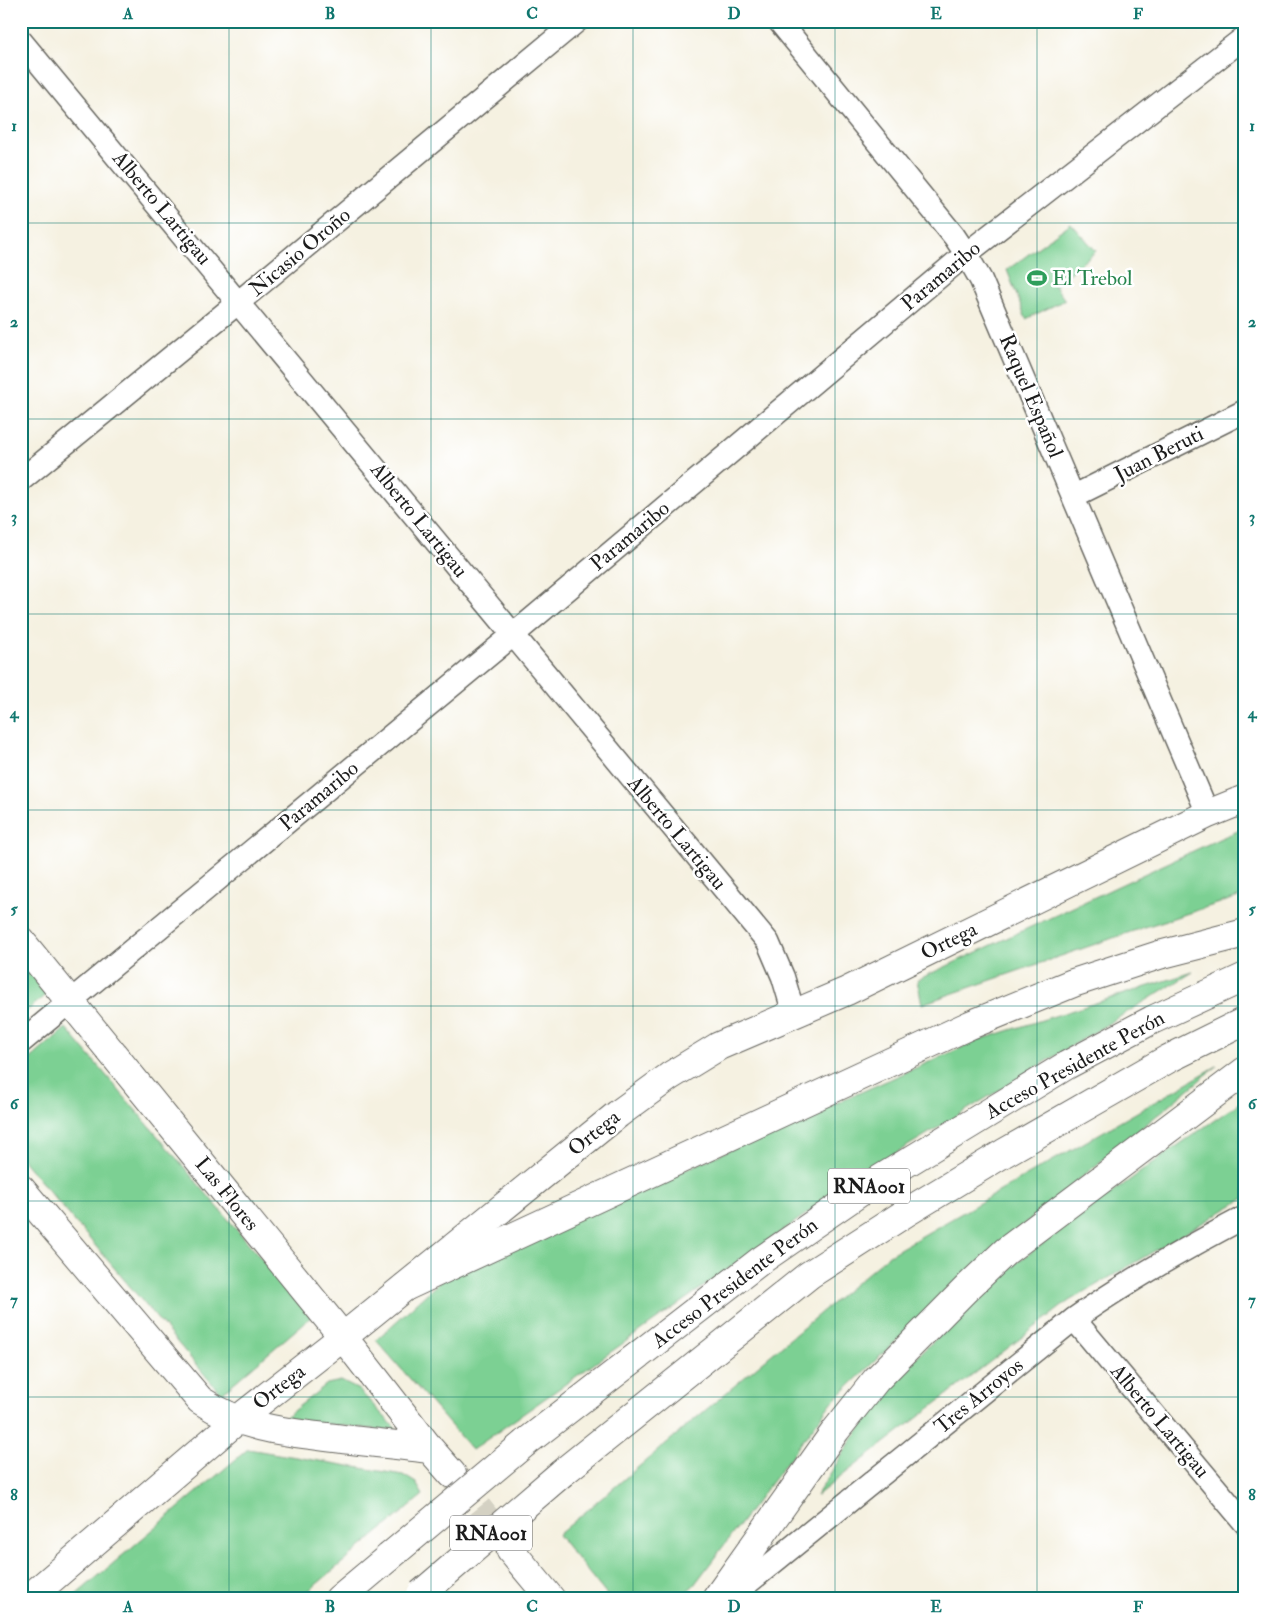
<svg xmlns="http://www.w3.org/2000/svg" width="1266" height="1620" font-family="'IM FELL Double Pica',serif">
<rect width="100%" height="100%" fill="#fff"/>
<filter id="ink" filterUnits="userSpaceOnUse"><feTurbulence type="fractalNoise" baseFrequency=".02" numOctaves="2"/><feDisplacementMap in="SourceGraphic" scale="10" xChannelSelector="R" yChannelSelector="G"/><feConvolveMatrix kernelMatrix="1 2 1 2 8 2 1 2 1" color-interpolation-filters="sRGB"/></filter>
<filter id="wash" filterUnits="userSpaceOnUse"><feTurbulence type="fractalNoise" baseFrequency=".0096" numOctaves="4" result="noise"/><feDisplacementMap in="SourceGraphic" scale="20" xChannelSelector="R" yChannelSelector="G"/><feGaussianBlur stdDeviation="1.12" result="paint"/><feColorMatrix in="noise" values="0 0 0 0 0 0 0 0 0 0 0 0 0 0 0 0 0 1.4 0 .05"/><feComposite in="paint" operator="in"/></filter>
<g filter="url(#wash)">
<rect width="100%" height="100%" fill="#f5f1e1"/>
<path fill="#7cd093" stroke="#4c7658" d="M 1071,223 L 1096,251 L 1055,286 L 1065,300 L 1026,319 L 1007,270 Z
M 1245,828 L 1245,895 L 1145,927 L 922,1004 L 917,980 L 1221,838 Z
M 21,960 L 48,993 L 21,1016 Z
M 1193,972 L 870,1169 L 472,1450 L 376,1340 L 447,1275 L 979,1040 Z
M 66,1028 L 311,1317 L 221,1394 L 21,1158 L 21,1067 Z
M 1217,1066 L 981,1260 L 832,1402 L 694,1585 L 678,1599 L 610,1599 L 558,1535 L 889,1255 Z
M 1245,1099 L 1245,1198 L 1069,1301 L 816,1496 L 851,1441 L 907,1366 L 1015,1264 L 1161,1157 Z
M 341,1381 L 359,1390 L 399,1432 L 283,1419 L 327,1384 Z
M 248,1449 L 403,1475 L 416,1483 L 423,1495 L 299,1599 L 71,1599 Z"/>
</g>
<g filter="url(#ink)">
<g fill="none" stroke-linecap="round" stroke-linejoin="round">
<path stroke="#d4d1c3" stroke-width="28" stroke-dasharray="28 14" stroke-linecap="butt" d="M 452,1475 L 510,1549"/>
<defs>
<path id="street" d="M 779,21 L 954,236 L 966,254 L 981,280 L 1208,814
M 21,41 C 272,340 519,642 768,942 L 783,977 L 794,1014
M 21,480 L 240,301 L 577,21
M 1074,496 L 1245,411
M 21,1042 L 513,635 L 966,254 L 1245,37
M 1074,1319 L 1245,1523
M 728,1599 L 1074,1319 C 1129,1280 1186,1248 1245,1217"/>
<path id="secondary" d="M 21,941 L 343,1337 L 430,1449 L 452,1474
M 21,1189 L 200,1400 C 244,1429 285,1432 335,1438 C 366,1442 398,1445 430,1449
M 511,1551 L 551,1599
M 28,1599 L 237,1420 L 343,1337 L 618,1114 L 670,1076 L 719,1046 L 847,991 L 1208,814 L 1245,799"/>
<path id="highway" d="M 405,1287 L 970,1025 L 1073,983 L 1159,955 L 1245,933
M 525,1443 L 760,1261 L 872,1184 L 1067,1065 L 1152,1020 L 1245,977
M 562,1473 L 809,1275 L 907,1212 L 1004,1153 L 1168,1059 L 1245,1021
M 339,1599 L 389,1557
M 716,1599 L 836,1430 L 876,1380 L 968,1287 L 1006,1251 L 1245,1071"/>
</defs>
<use href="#street" stroke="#686761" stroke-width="25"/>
<use href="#secondary" stroke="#686761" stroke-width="30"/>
<use href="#highway" stroke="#686761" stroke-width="30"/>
<use href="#street" stroke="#fff" stroke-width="22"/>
<use href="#secondary" stroke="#fff" stroke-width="28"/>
<use href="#highway" stroke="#fff" stroke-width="28"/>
<defs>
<path id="highway-bridge" d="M 389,1557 L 525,1443
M 421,1594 L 562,1473"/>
</defs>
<use href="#highway-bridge" stroke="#686761" stroke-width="30" stroke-linecap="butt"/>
<use href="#highway-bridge" stroke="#fff" stroke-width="28"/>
</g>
</g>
<path fill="none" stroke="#0f766e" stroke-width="1" stroke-opacity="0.55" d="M 229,21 L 229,1599M 431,21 L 431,1599M 633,21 L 633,1599M 835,21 L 835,1599M 1037,21 L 1037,1599M 21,223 L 1245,223M 21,419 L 1245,419M 21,614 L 1245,614M 21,810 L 1245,810M 21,1006 L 1245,1006M 21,1201 L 1245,1201M 21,1397 L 1245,1397"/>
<defs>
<symbol id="stadium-bare" viewBox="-9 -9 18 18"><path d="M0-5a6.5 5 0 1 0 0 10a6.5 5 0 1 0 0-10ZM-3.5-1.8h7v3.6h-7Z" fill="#2e9e5b" stroke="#fff" stroke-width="2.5" paint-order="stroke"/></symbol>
</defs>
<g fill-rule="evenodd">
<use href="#stadium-bare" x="1023" y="264" width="28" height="28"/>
</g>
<g text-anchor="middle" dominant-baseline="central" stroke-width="5" stroke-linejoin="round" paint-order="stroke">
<g fill="#fff" stroke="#606060" stroke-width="1">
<rect x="828" y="1168.5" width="82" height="35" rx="4"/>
<rect x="450" y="1515.5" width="82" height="35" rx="4"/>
</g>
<g font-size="20" font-weight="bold" fill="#1c1c1c">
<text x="869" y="1186">RNA001</text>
<text x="491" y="1533">RNA001</text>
</g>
<g font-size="21" fill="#1c1c1c" stroke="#fff">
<text transform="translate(162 208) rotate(50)">Alberto Lartigau</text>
<text transform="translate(300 252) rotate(-40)">Nicasio Oroño</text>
<text transform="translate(941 276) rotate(-40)">Paramaribo</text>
<text transform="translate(1031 396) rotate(67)">Raquel Español</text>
<text transform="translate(1159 454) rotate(-27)">Juan Beruti</text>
<text transform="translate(419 520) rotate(51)">Alberto Lartigau</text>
<text transform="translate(630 536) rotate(-40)">Paramaribo</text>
<text transform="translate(319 796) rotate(-40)">Paramaribo</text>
<text transform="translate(677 833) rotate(50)">Alberto Lartigau</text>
<text transform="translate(949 941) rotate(-26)">Ortega</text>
<text transform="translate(1075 1065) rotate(-29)">Acceso Presidente Perón</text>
<text transform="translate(594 1133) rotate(-39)">Ortega</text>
<text transform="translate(227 1194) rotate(51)">Las Flores</text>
<text transform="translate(735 1283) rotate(-37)">Acceso Presidente Perón</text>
<text transform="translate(279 1387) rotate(-38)">Ortega</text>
<text transform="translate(979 1396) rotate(-39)">Tres Arroyos</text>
<text transform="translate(1160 1421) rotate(50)">Alberto Lartigau</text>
</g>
<g font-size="21" fill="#27864d" stroke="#fff" text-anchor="start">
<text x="1052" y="278">El Trebol</text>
</g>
</g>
<rect width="1266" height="1620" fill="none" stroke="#fff" stroke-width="55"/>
<rect x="28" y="28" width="1210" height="1564" fill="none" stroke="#0f766e" stroke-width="2"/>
<g font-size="16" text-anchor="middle" font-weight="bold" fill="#0f766e">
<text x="128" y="19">A</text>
<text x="330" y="19">B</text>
<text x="532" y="19">C</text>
<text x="734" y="19">D</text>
<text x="936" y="19">E</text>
<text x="1138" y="19">F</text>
<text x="14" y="131">1</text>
<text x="1252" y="131">1</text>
<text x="14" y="327">2</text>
<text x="1252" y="327">2</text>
<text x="14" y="522">3</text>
<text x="1252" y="522">3</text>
<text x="14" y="718">4</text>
<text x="1252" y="718">4</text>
<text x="14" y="914">5</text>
<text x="1252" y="914">5</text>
<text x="14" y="1109">6</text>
<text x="1252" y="1109">6</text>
<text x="14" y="1305">7</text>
<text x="1252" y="1305">7</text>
<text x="14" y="1500">8</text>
<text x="1252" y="1500">8</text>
<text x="128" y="1612">A</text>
<text x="330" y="1612">B</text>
<text x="532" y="1612">C</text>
<text x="734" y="1612">D</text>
<text x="936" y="1612">E</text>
<text x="1138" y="1612">F</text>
</g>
</svg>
